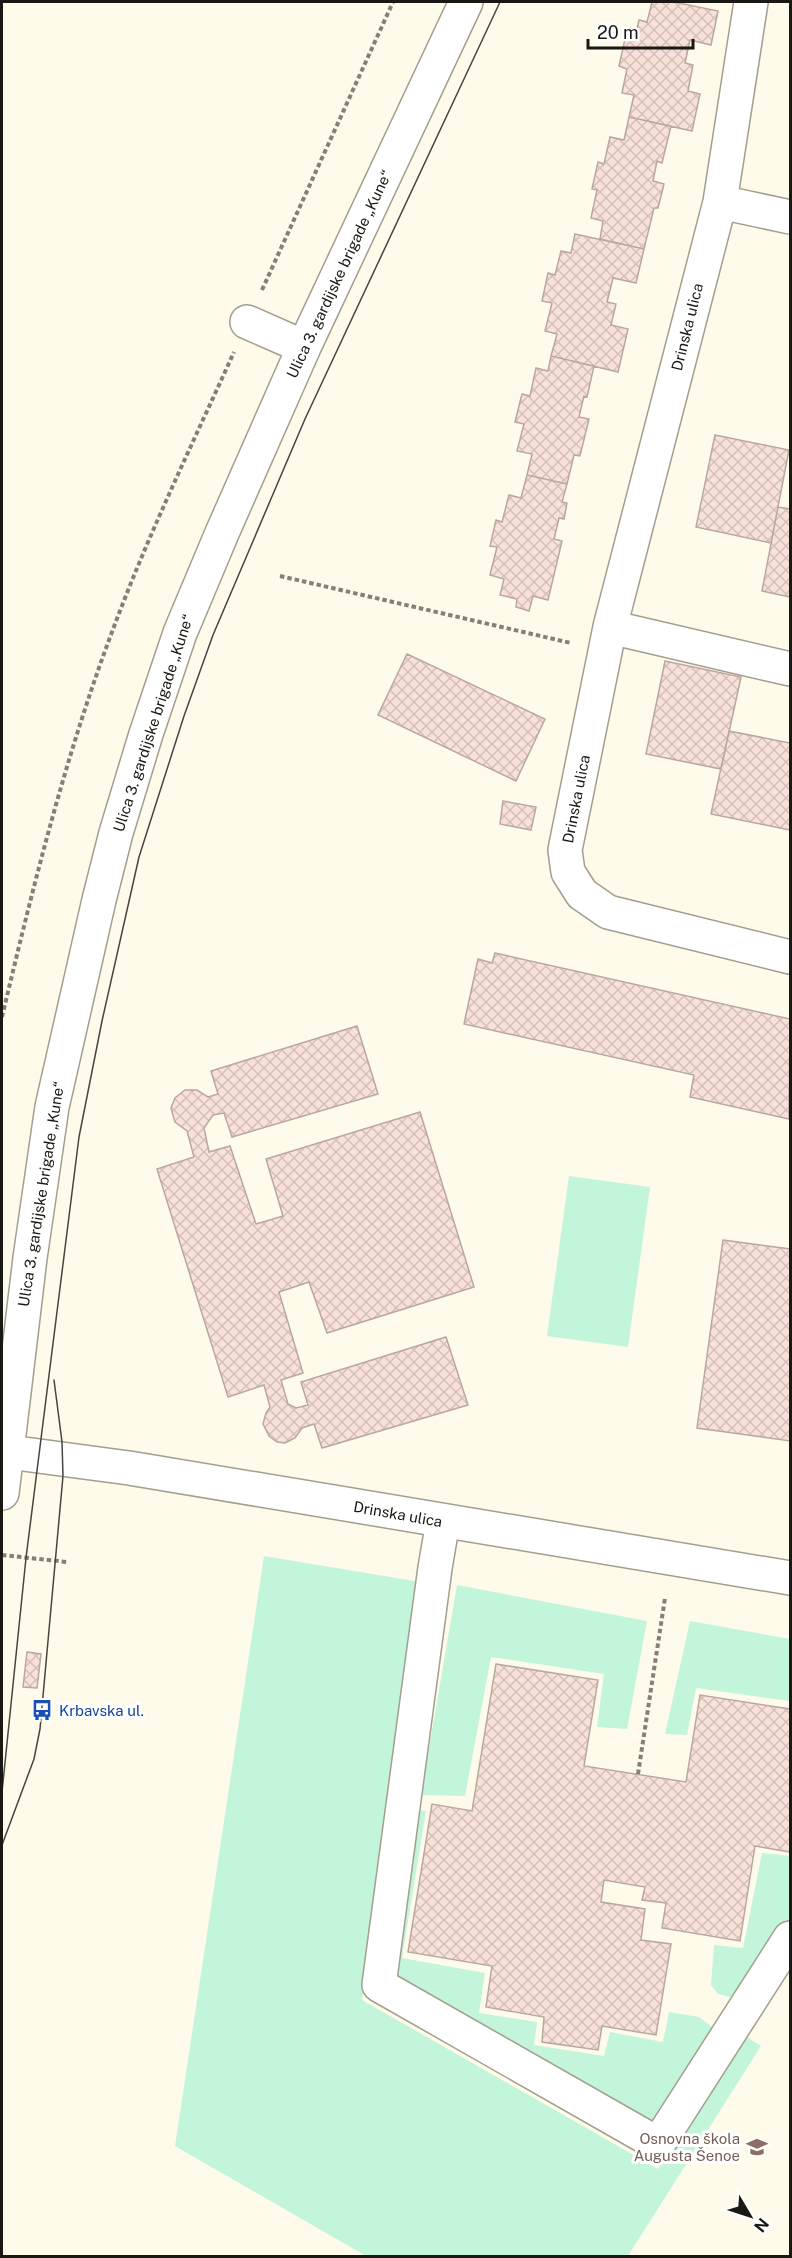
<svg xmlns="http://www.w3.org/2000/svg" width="792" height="2258" font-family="'Public Sans',sans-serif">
<defs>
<pattern id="building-cross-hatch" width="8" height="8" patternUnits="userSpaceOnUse" patternTransform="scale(1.5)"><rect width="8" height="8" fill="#f8e1d8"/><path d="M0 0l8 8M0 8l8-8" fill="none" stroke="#d4c0b8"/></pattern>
</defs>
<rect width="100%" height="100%" fill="#fffbea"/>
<path fill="#c3f5db" d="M 569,1176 L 650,1187 L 628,1347 L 547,1336 Z
M 264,1556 L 433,1584 L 362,2000 L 658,2169 L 744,2035 L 761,2046 L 628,2256 L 366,2256 L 175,2146 Z
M 457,1585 L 647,1621 L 627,1729 L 597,1727 L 604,1674 L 491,1657 L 465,1796 L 421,1795 Z
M 690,1621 L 790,1639 L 790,1701 L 696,1688 L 687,1735 L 665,1734 Z
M 418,1810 L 426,1811 L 402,1958 L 485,1973 L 479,2013 L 537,2022 L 534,2045 L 604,2056 L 610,2032 L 663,2042 L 669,2012 L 699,2017 L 711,2026 L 713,2040 L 658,2117 L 646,2122 L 385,1981 Z
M 762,1853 L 790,1856 L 790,1923 L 739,1999 L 718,1994 L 711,1985 L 714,1945 L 743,1948 Z"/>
<path fill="url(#building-cross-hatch)" stroke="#baa7a0" stroke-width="1.5" d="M 652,2 L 674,2 L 718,11 L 711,45 L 690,40 L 685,63 L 693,65 L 688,91 L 700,94 L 692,131 L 629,117 L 634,95 L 622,93 L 627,69 L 619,66 L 625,39 L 634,41 L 639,20 L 647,22 Z
M 629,117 L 671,126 L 662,163 L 657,161 L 653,181 L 664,184 L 658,208 L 654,208 L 644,249 L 600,239 L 603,221 L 591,218 L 597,190 L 592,189 L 598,162 L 604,164 L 610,137 L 624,140 Z
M 575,234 L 644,249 L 636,283 L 613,278 L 607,302 L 616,304 L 611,325 L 628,329 L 618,372 L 551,356 L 557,334 L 545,331 L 552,303 L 542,301 L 548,273 L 555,275 L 561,251 L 571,253 Z
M 551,356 L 594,366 L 587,397 L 584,396 L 579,417 L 589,419 L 580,456 L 574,455 L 567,484 L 527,475 L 532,454 L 517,451 L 524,424 L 515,422 L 522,394 L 530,396 L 536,368 L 548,371 Z
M 715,435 L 789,450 L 771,543 L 696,527 Z
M 527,475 L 567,484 L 562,502 L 567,503 L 564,519 L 559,518 L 554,539 L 562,541 L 548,600 L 533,596 L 529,611 L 516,607 L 517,599 L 500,595 L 504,579 L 490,575 L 497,547 L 490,546 L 496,520 L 502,522 L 509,495 L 521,498 Z
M 778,507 L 790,509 L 790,597 L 762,591 Z
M 407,654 L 545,719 L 516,781 L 378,715 Z
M 665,661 L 741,677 L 721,769 L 646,754 Z
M 729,731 L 790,743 L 790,830 L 711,814 Z
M 503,801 L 536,807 L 531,830 L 500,824 Z
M 495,953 L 790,1019 L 789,1119 L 690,1097 L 694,1075 L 464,1024 L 478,959 L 492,963 Z
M 357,1026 L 378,1094 L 232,1137 L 224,1113 L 213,1115 L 204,1128 L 209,1152 L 230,1146 L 256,1224 L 283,1216 L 266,1159 L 420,1112 L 474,1287 L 327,1333 L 309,1282 L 279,1292 L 303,1373 L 281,1380 L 288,1404 L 296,1408 L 308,1405 L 301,1382 L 446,1337 L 468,1405 L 322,1448 L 314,1424 L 302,1428 L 295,1438 L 285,1443 L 277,1442 L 269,1436 L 263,1424 L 266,1413 L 270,1407 L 264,1385 L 228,1397 L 157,1169 L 194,1157 L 187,1131 L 175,1122 L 171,1108 L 175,1098 L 185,1090 L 197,1090 L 208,1097 L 218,1094 L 211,1071 Z
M 723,1240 L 790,1249 L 790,1441 L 697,1428 Z
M 27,1652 L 41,1654 L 37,1688 L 23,1687 Z
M 496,1664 L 598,1680 L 584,1766 L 686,1782 L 700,1695 L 790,1709 L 790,1852 L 755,1846 L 740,1941 L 662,1928 L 666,1903 L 642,1900 L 645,1887 L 604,1880 L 601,1902 L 645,1909 L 641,1940 L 671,1944 L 656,2035 L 602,2026 L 598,2050 L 542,2042 L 544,2017 L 486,2007 L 492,1966 L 408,1952 L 432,1804 L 472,1811 Z"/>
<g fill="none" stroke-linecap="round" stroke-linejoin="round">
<defs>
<path id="minor" d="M 751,2 L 720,202 L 610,627 L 565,850 L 568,872 L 582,894 L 608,912 L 790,957
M 720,202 L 790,217
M 247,322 L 304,347
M 610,627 L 790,669
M 2,1451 L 129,1468 L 790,1578
M 2,1493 L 30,1258 L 52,1107 L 99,900 L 116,833 L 146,734 L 180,633 L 222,533 L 304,347 L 466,2
M 443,1521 L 435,1568 L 379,1985 L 658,2144 L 790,1938"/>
</defs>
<use href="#minor" stroke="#a29f8e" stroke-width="36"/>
<path stroke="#838075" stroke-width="4" stroke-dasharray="4.5 3" stroke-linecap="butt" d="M 262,290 L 393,2
M 280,576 L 571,643
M 2,1017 C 33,887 65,757 112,632 C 147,537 192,445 234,352
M 2,1555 L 67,1562
M 638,1774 L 665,1598"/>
<use href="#minor" stroke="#fff" stroke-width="33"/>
<path stroke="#47453d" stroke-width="1.5" d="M 2,1792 L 26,1558 L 79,1137 L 102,1021 L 139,857 L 184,716 L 213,635 L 305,419 L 500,2
M 2,1845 L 34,1759 L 40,1729 L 63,1476 L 62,1442 L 54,1380"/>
</g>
<defs>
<symbol id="bus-bare" viewBox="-9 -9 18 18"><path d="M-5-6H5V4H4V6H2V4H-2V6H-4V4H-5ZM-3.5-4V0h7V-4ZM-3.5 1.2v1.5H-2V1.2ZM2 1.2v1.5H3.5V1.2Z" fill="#1a4fb4" stroke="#fff" stroke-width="2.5" paint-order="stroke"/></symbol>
<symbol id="school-bare" viewBox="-9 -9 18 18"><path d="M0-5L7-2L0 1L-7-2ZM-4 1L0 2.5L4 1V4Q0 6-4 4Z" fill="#8d6e63" stroke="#fff" stroke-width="2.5" paint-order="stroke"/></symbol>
</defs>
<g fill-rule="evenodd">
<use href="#bus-bare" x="27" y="1695" width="30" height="30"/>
<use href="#school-bare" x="742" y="2132" width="30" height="30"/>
</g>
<g text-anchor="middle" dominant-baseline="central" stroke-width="6" stroke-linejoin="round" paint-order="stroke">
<g font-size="15" fill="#191812" stroke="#fff">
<text transform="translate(339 274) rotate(-65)">Ulica 3. gardijske brigade „Kune“</text>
<text transform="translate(687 327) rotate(-76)">Drinska ulica</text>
<text transform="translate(153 723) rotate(-72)">Ulica 3. gardijske brigade „Kune“</text>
<text transform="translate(576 799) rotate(-79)">Drinska ulica</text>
<text transform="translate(41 1194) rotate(-81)">Ulica 3. gardijske brigade „Kune“</text>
<text transform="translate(398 1514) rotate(10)">Drinska ulica</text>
</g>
<g font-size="15" fill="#164399" stroke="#fff" text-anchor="start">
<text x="59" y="1710">Krbavska ul.</text>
</g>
<g font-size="15" fill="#785e54" stroke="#fff" text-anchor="end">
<text x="740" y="2138">Osnovna škola<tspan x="740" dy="17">Augusta Šenoe</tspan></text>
</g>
</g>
<rect width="792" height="2258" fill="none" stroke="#191812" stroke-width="6"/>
<g transform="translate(750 2216) rotate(129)" stroke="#ffffff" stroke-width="4.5" paint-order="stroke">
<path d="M0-4.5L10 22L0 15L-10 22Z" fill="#191812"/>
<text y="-9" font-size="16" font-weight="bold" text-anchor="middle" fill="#191812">N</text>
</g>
<path d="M588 39v9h105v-9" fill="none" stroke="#191812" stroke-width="3"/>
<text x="597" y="39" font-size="18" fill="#191812" stroke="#ffffff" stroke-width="4.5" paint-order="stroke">20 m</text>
</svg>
